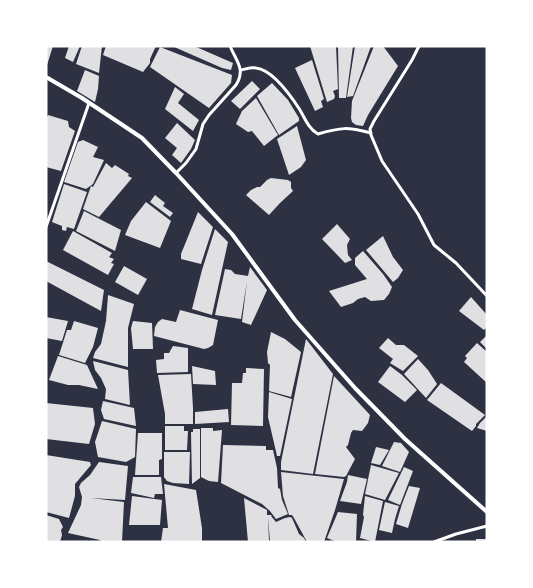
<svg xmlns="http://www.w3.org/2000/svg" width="533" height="588" font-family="Helvetica,sans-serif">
<rect width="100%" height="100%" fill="#2d3142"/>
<path fill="#e0e0e3" d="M 46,46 L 53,46 L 47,65 L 46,65 Z
M 69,46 L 80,46 L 73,62 L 65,58 Z
M 82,46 L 102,46 L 99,73 L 76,64 Z
M 106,46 L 156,46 L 150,59 L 150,63 L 143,72 L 103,55 Z
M 172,46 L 194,46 L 233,63 L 231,70 L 222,68 Z
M 310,46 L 336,46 L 338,89 L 333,91 L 335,96 L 334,99 L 327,102 Z
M 338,46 L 353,46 L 346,98 L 339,98 Z
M 355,46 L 366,47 L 371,46 L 353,96 L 347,97 Z
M 374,46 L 383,46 L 398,66 L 368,115 L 363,126 L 356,125 L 352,122 L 351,118 L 352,101 Z
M 160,47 L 232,75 L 231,83 L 209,108 L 150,67 Z
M 312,60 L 324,99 L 321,101 L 323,107 L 315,111 L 295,68 Z
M 85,70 L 99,76 L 98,89 L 95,102 L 77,91 Z
M 252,81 L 260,89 L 240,109 L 231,101 Z
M 272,83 L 288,100 L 299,118 L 299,121 L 279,135 L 257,96 Z
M 175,87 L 184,94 L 178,103 L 199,120 L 193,131 L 165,109 Z
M 256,98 L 278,135 L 264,146 L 252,131 L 248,132 L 236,124 L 242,111 Z
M 48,115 L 68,121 L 69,127 L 75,131 L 61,171 L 46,167 L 46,120 Z
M 177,123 L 195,140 L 191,149 L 181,163 L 172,155 L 177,148 L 165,138 Z
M 297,126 L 306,160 L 301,167 L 289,175 L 277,139 Z
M 83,140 L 98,147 L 93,157 L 104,160 L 93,184 L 86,189 L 64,182 L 78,142 Z
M 106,163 L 112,168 L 115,165 L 129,174 L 128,176 L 132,178 L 99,217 L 83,209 L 91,186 L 93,187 Z
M 271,178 L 288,180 L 291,182 L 291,188 L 293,191 L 280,203 L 269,215 L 246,195 L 251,190 L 257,187 L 260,187 L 267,180 Z
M 64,184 L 87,192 L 74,229 L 67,227 L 66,231 L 62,230 L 62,226 L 52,222 Z
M 155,195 L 165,203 L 163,206 L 173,213 L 170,217 L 150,202 Z
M 146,202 L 171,221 L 160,248 L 125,235 L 131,221 Z
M 84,211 L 121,230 L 115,251 L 76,231 Z
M 198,212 L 213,227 L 201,264 L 181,259 L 181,254 Z
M 337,224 L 350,239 L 347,245 L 348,255 L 352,260 L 345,263 L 322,239 Z
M 215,229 L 228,242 L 212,315 L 192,309 L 202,270 Z
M 73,231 L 112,253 L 109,257 L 114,259 L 111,263 L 114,264 L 108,275 L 63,250 Z
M 383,236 L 393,257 L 403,270 L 398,278 L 393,282 L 366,250 Z
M 363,251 L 383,274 L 392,287 L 389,294 L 384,300 L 371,301 L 365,297 L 358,299 L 353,303 L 341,307 L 329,291 L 367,279 L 355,265 L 355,258 Z
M 46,261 L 104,290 L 101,311 L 46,281 Z
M 124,266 L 147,279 L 138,295 L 115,282 Z
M 250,267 L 267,290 L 251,325 L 242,322 L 247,281 L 241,319 L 215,315 L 225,269 L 231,270 L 235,274 L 248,276 Z
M 108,295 L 134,304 L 128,328 L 128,367 L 93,358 L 95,352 L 101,344 L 106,321 Z
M 471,297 L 487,315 L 487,327 L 484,330 L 459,311 Z
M 180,310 L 218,320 L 213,345 L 208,348 L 204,349 L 154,336 L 155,327 L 158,322 L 162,319 L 176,322 Z
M 46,317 L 68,321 L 62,341 L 46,338 Z
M 74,321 L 98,328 L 93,347 L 85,363 L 59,355 L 67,330 L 71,330 Z
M 133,321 L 152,323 L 153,349 L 133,349 L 131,328 Z
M 271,332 L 285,339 L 301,352 L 291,397 L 269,391 L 270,365 L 268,363 L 267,352 Z
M 487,335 L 487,349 L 480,342 Z
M 388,338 L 396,345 L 404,345 L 418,356 L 403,371 L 390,363 L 393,359 L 379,348 Z
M 306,339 L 333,374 L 313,474 L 281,470 L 281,462 Z
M 477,343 L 487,352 L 487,383 L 464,362 L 467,358 L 465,356 Z
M 173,346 L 188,348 L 188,372 L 157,373 L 156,360 L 164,359 L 164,353 L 169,353 Z
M 58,356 L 87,365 L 98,389 L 79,385 L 68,385 L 49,380 Z
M 418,359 L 428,370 L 437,384 L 426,398 L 404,374 Z
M 93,361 L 128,370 L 130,405 L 105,399 L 106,389 L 101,378 L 95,370 Z
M 192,366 L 215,371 L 216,385 L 193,384 Z
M 390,366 L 402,375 L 417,390 L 405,402 L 378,382 Z
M 246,368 L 264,369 L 263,426 L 231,425 L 232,383 L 242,383 L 243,373 L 246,373 Z
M 191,374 L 193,408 L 193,424 L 165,424 L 165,414 L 158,375 Z
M 334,376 L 370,415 L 368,423 L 362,431 L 353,430 L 351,433 L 348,445 L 346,447 L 355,459 L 346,476 L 344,477 L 315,474 Z
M 441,383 L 485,415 L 476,424 L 476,426 L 472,431 L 427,400 Z
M 269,392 L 292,399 L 280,456 L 277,456 L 268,417 Z
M 103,401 L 134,408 L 136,426 L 104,419 L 101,410 Z
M 46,403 L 93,408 L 95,424 L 89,444 L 46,439 Z
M 228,409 L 229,422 L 195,424 L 195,412 Z
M 487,416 L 487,431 L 477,428 L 480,423 Z
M 102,421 L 136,429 L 135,457 L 126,462 L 98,457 L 95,442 Z
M 165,426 L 184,426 L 184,431 L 188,431 L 187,450 L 165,450 Z
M 201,428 L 213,428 L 213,431 L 222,430 L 218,482 L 209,481 L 201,477 Z
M 193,429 L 200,429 L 200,478 L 192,484 L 191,432 L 193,432 Z
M 138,433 L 162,433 L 162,459 L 159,460 L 159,475 L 135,475 Z
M 394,442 L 401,443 L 409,452 L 400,472 L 382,466 Z
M 223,445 L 266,446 L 266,450 L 273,450 L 277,468 L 278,488 L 280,489 L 282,500 L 288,514 L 276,519 L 270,511 L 262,504 L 221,483 Z
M 376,447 L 389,450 L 380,465 L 371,463 Z
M 164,452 L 190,452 L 189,484 L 173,483 L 167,481 L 164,477 Z
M 46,455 L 90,462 L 91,465 L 75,484 L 75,496 L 69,518 L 46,512 Z
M 99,462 L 128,466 L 125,500 L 91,498 L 124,502 L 122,542 L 101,542 L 100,540 L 68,533 L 81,505 L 82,497 L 79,487 L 81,483 L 90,475 Z
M 371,465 L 399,473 L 385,500 L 365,494 Z
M 404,467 L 413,471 L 400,505 L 388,500 Z
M 281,472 L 344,479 L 335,510 L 324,542 L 307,542 L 294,518 L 292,515 L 289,515 L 283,496 Z
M 348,475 L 367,479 L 361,504 L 340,501 L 347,482 Z
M 133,477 L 161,477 L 163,494 L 155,494 L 154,498 L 131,493 Z
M 164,484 L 196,490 L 202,528 L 202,542 L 161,542 L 163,528 L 168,528 Z
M 409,486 L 420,488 L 408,528 L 396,524 L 402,504 Z
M 132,496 L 162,500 L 160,525 L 129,525 Z
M 365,496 L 383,501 L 375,542 L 360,538 L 364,517 L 363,515 Z
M 244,498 L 267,510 L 267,515 L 272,515 L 271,516 L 276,522 L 285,518 L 290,517 L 292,518 L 299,534 L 304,538 L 306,542 L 270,542 L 268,516 L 269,542 L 248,542 Z
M 385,502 L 399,506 L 395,519 L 392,533 L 379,530 Z
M 338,512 L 357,514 L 356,542 L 337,542 L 327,538 Z
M 46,515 L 59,519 L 63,527 L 61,530 L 62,535 L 60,542 L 46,542 Z
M 476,539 L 487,539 L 487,542 L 476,542 Z"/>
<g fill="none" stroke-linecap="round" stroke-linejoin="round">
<path stroke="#fff" stroke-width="3" d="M 419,46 L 412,60 L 374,121 L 370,129 L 371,135 L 382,161 L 418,214 L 434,245 L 456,263 L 487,296
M 241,70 C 246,69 251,67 256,68 C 273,70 291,96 300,110 C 305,119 309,129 318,134 C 342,127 347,127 371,133
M 176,173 L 186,163 L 196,149 L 203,124 L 209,115 L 236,85 C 246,69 236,61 230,46
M 46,227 L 89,103
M 434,542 L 456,534 L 487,526"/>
<path stroke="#fff" stroke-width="4" d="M 46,77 L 82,98 L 142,138 L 176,173 L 232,234 L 295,320 L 355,388 L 405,439 L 487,512"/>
</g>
<rect width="533" height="588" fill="none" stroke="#ffffff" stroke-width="95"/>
</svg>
